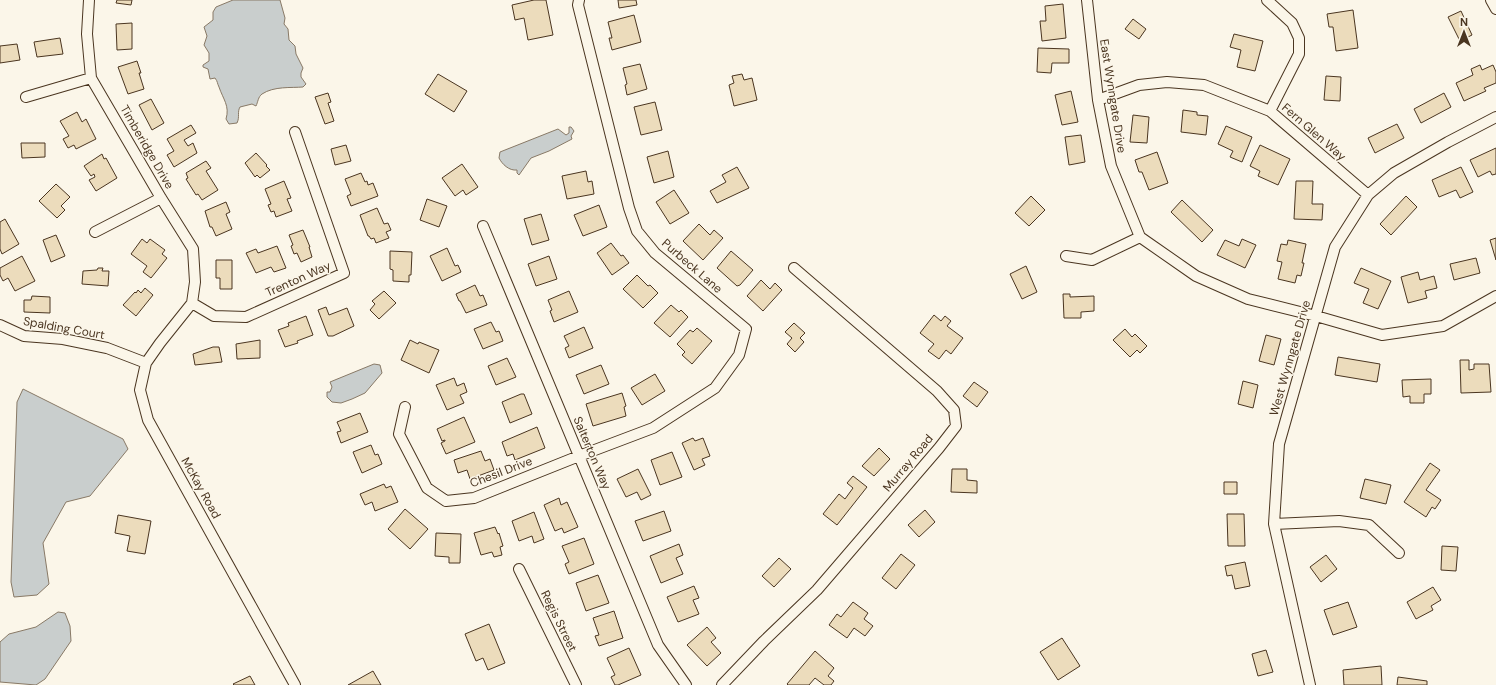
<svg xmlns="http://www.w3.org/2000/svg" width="1496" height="685" font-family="'DM Sans',sans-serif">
<rect width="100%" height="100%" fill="#fbf6e9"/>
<path fill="#c9cecd" stroke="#887966" d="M 233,0 L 280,0 L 285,18 L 284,24 L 288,29 L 289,40 L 295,46 L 296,54 L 303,68 L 301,73 L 301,77 L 306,84 L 303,87 C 291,88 274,86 262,94 C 258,97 258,102 256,106 L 252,104 L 240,107 C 237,112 240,117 237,123 L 229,124 L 226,119 C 230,106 223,99 219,87 C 217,83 218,82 215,78 L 210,79 L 208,69 L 203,67 L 203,65 L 209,61 L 209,53 L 204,45 L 207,36 L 204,27 L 213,20 L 213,12 L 216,7 Z
M 569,127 L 571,127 L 574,131 L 571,136 L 572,139 L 549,151 L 531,158 L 519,175 L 517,173 L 517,170 C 509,171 502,164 499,158 L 500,152 L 558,129 L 566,135 L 569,133 Z
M 374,364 L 380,365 L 382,373 L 365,393 L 352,399 L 341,403 L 332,402 L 327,397 L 327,392 L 330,392 L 332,387 L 330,382 Z
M 23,389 L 123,439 L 128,449 L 90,496 L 66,502 L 43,543 L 49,584 L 37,595 L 14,597 L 11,582 L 17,402 Z
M 58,612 L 65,613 L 70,626 L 71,641 L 45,679 L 36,685 L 0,682 L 0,642 L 9,634 L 36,627 Z"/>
<path fill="#ecdcbc" stroke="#4a3520" d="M 117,0 L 132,0 L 131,5 L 116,3 Z
M 534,0 L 546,0 L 553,35 L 528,40 L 524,18 L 515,20 L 512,5 Z
M 618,0 L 636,0 L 637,5 L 619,8 Z
M 1063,4 L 1066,38 L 1042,41 L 1040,21 L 1046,21 L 1045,6 Z
M 1353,10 L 1358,48 L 1336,51 L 1333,27 L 1329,27 L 1327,14 Z
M 1461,11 L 1472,35 L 1460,41 L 1448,17 Z
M 634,15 L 641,42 L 612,50 L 609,38 L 612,38 L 608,22 Z
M 1133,19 L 1146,29 L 1139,39 L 1125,29 Z
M 132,23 L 132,49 L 117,50 L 116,24 Z
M 1234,34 L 1263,41 L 1255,71 L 1237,67 L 1241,50 L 1230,47 Z
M 60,38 L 63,54 L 37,57 L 34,42 Z
M 17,44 L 20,60 L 0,63 L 0,46 Z
M 1038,48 L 1069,49 L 1069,63 L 1052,63 L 1051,73 L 1037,72 Z
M 137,61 L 141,73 L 139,73 L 144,89 L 128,94 L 118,67 Z
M 640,64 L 647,89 L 627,95 L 625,85 L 627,84 L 623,68 Z
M 1480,65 L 1482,70 L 1493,65 L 1496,72 L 1496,83 L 1484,88 L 1486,91 L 1464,101 L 1456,83 L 1473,75 L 1471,69 Z
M 438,74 L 467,91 L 454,112 L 425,94 Z
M 742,74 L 744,80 L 752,78 L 757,100 L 734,106 L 729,85 L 734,83 L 732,76 Z
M 1326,76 L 1341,77 L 1340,101 L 1324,100 Z
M 1071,91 L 1078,122 L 1062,125 L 1055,95 Z
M 328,93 L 331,102 L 328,103 L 334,121 L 325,124 L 315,97 Z
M 1444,93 L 1451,107 L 1421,123 L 1414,109 Z
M 151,99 L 164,123 L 152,130 L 139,105 Z
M 655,102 L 662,130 L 641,135 L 634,107 Z
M 1183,110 L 1197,112 L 1197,115 L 1208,116 L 1206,135 L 1181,132 Z
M 77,112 L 82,122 L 86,119 L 96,139 L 76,149 L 74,145 L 68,148 L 63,139 L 69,136 L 60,121 Z
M 1133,115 L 1149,117 L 1147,143 L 1130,142 Z
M 1397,124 L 1404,138 L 1375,153 L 1368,138 Z
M 191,125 L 196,133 L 184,140 L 188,146 L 193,143 L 197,153 L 174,167 L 167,155 L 174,151 L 167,139 Z
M 1226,126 L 1252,137 L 1242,162 L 1230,157 L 1233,151 L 1218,144 Z
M 1081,135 L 1085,162 L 1069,165 L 1065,137 Z
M 21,143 L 45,143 L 45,157 L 22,158 Z
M 346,145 L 351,161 L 335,165 L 331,149 Z
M 1260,145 L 1290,159 L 1278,185 L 1258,176 L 1260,171 L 1250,166 Z
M 1496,148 L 1496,174 L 1492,175 L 1490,171 L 1478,177 L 1470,160 Z
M 668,151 L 674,177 L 654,183 L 647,157 Z
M 1157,152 L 1168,183 L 1149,190 L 1142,172 L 1139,172 L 1135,160 Z
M 256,153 L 267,165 L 266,166 L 270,170 L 260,178 L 257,175 L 255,177 L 245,163 Z
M 102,154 L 104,159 L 106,158 L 117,178 L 96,191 L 89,180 L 95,177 L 94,174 L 91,176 L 84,166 Z
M 206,161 L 211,168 L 206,171 L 218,190 L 202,200 L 198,194 L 196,195 L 186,179 L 188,178 L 186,173 Z
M 462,164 L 478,187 L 466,195 L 463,190 L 455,196 L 442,178 Z
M 737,167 L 749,188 L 717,203 L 710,191 L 726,182 L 722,175 Z
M 1461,167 L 1473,192 L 1460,198 L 1456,190 L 1439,197 L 1432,180 Z
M 586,171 L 588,182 L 592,181 L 594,194 L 567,199 L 562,176 Z
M 361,173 L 365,182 L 367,181 L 368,185 L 373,183 L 378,196 L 351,206 L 347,196 L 351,194 L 345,179 Z
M 284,181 L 291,198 L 287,199 L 292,211 L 276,217 L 274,211 L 271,212 L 268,205 L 271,204 L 265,189 Z
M 1296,181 L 1313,181 L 1312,204 L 1323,204 L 1322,220 L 1294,219 Z
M 56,184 L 70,197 L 61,206 L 65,210 L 57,218 L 39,201 Z
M 674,190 L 689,213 L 670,224 L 656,202 Z
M 1031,196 L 1045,210 L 1029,226 L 1015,213 Z
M 1406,196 L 1417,207 L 1391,235 L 1380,224 Z
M 427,199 L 447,206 L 439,227 L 420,220 Z
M 1182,200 L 1213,230 L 1202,242 L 1171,212 Z
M 226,202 L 230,212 L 226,214 L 232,229 L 216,236 L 212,227 L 210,227 L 205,211 Z
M 599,205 L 607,227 L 583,236 L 574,215 Z
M 377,208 L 384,224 L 388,223 L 391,230 L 386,232 L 389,238 L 376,243 L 374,238 L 371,239 L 369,236 L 368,236 L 360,215 Z
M 541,214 L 549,240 L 532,245 L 524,219 Z
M 5,219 L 19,244 L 2,254 L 0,249 L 0,222 Z
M 699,224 L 710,235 L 714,230 L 723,238 L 703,260 L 683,241 Z
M 303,230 L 310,247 L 309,247 L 312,257 L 301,262 L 297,253 L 294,254 L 291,246 L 293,245 L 289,235 Z
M 56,235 L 65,256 L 51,262 L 43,240 Z
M 1496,238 L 1496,260 L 1490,240 Z
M 142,239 L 147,243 L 150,239 L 165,250 L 162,254 L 167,258 L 151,278 L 143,272 L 147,266 L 131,254 Z
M 1242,239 L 1256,245 L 1245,268 L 1217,255 L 1225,240 L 1239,246 Z
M 1288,240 L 1306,244 L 1302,263 L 1304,263 L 1301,276 L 1297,275 L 1295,283 L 1278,279 L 1282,262 L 1277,261 L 1281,244 L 1287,245 Z
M 611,243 L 621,256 L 623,255 L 629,263 L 612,275 L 597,253 Z
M 277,246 L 286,268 L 274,272 L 271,267 L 256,273 L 246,253 L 256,249 L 258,253 Z
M 447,248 L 455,266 L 458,265 L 461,272 L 442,281 L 430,256 Z
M 390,251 L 412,252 L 411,275 L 409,275 L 409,282 L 393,281 L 393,270 L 390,269 Z
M 731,251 L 753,270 L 740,285 L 737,286 L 717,268 Z
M 22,256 L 35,281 L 15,291 L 8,278 L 3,281 L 0,275 L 0,268 Z
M 549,256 L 557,279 L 536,286 L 528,264 Z
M 1476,258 L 1480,273 L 1454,280 L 1450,264 Z
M 216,260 L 232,260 L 232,289 L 220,289 L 220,278 L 216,278 Z
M 1026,266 L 1037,292 L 1022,299 L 1010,274 Z
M 98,268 L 103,268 L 102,271 L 109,271 L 108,286 L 82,284 L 83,271 L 97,270 Z
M 1361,268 L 1391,281 L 1378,309 L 1363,303 L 1369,289 L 1354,283 Z
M 1418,272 L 1420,280 L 1434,276 L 1437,288 L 1425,291 L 1427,298 L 1408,303 L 1401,277 Z
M 637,275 L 648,286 L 650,285 L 658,293 L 643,308 L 623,289 Z
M 761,280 L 770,289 L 775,283 L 782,290 L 763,311 L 747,296 Z
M 475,285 L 480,296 L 483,295 L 487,305 L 466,313 L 460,301 L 459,301 L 456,294 Z
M 145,288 L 153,295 L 136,316 L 123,305 L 135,292 L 136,293 L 138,290 L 141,293 Z
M 384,291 L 396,303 L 379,319 L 370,310 L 375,304 L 372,301 Z
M 569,291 L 578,312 L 554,322 L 550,311 L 552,310 L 548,300 Z
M 1063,294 L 1070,294 L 1070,297 L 1094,296 L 1094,311 L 1081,312 L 1081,318 L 1064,318 Z
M 32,296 L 50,297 L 50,313 L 24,312 L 24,300 L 31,300 Z
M 671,305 L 679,312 L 681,310 L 688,317 L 670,337 L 654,323 Z
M 326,307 L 329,315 L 347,308 L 354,326 L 333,336 L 328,336 L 318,310 Z
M 934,315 L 941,321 L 945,316 L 951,321 L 947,326 L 963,338 L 951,354 L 946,350 L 939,359 L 928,351 L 934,344 L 920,333 Z
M 306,316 L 313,335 L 297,341 L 298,343 L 285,347 L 278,330 L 289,326 L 288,323 Z
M 491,322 L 496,332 L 499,331 L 503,341 L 483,349 L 474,329 Z
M 794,323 L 805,333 L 800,338 L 804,342 L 795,352 L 787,344 L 792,338 L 785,332 Z
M 584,327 L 593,348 L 569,358 L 565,348 L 569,346 L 564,336 Z
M 697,328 L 712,341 L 692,364 L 682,355 L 685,352 L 677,344 L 690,330 L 693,332 Z
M 1125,329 L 1132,337 L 1135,334 L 1147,346 L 1140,353 L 1137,350 L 1130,357 L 1113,340 Z
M 1266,335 L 1281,339 L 1274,365 L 1259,361 Z
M 260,340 L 260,358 L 237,359 L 236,344 Z
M 410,340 L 418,344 L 419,342 L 439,350 L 429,373 L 401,360 Z
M 213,347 L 219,347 L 222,362 L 195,365 L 193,354 Z
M 1338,357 L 1380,364 L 1377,382 L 1335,375 Z
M 507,358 L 516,377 L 496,385 L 488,366 Z
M 1460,360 L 1469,360 L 1469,370 L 1474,369 L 1474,364 L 1489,364 L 1491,392 L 1461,393 Z
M 601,365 L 609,384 L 584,394 L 576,375 Z
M 655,374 L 665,391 L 642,405 L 631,388 Z
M 454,378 L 457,386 L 464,383 L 467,392 L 460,395 L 464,403 L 447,410 L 436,385 Z
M 1431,379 L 1431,394 L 1424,394 L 1424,403 L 1410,403 L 1410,396 L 1403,397 L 1402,380 Z
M 1243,381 L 1258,385 L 1253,408 L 1238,404 Z
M 974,382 L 988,392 L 977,407 L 963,396 Z
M 622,393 L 626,406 L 624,407 L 626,416 L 593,426 L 586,404 Z
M 521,394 L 524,394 L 532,414 L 510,423 L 502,402 Z
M 360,413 L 368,432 L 341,443 L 337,432 L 341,431 L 337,422 Z
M 464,417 L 475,442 L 446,454 L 441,443 L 445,441 L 445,440 L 442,441 L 437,429 Z
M 537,427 L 545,448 L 515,460 L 513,454 L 507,456 L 502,442 Z
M 693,438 L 695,441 L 703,438 L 710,456 L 702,459 L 705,465 L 694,470 L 682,443 Z
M 371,445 L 375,455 L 378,454 L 382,464 L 362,473 L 353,452 Z
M 879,448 L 890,459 L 874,476 L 862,466 Z
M 481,451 L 485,461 L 490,459 L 494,470 L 470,479 L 467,470 L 458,473 L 454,460 Z
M 672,452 L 682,477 L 660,485 L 651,460 Z
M 1430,463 L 1440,470 L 1426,490 L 1441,500 L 1435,509 L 1432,507 L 1426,517 L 1404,502 Z
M 638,469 L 651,495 L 641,500 L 637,492 L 626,497 L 617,479 Z
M 952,469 L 967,469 L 967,480 L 977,481 L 977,493 L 951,492 Z
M 853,476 L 867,487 L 837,525 L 823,514 L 839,494 L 845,499 L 853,488 L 847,483 Z
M 1365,479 L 1391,485 L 1386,504 L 1360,498 Z
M 1224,482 L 1237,482 L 1237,494 L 1224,494 Z
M 384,484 L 386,488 L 391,486 L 398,502 L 375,511 L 372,502 L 365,505 L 360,494 Z
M 559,498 L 561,505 L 567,502 L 578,527 L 564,533 L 562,528 L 555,531 L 544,505 Z
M 405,509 L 428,529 L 410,549 L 388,529 Z
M 925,510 L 935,522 L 919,537 L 908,525 Z
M 664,511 L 671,531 L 643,541 L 635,521 Z
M 534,512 L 544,539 L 534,543 L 532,536 L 519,541 L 512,521 Z
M 1227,514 L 1244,514 L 1245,546 L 1228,546 Z
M 118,515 L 151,521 L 145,554 L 127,551 L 130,536 L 115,533 Z
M 495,527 L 498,534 L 499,533 L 503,546 L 500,547 L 502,555 L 494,557 L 492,552 L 481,555 L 474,533 Z
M 436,533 L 461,534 L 460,563 L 449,563 L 449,557 L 435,556 Z
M 584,538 L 594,564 L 569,574 L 565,564 L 569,562 L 562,546 Z
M 679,544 L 683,555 L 676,558 L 683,574 L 661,583 L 650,556 Z
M 1442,546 L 1458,547 L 1456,571 L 1441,570 Z
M 901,554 L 915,565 L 896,589 L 882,578 Z
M 1326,555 L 1337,569 L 1321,582 L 1310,567 Z
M 779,558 L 791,569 L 774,587 L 762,576 Z
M 1245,562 L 1250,586 L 1235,589 L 1232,575 L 1227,576 L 1225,566 Z
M 598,575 L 609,603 L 586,611 L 576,583 Z
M 694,586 L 699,598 L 693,600 L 699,614 L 678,622 L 667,597 Z
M 1433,587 L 1441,600 L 1431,606 L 1433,610 L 1416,619 L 1407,602 Z
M 853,602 L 868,613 L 864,619 L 873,626 L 865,636 L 854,628 L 847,638 L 829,625 L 837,614 L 841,617 Z
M 1348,602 L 1357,627 L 1333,635 L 1324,610 Z
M 614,611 L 623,638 L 599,646 L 595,636 L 599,635 L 593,618 Z
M 489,624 L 505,663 L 488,670 L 483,658 L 476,661 L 465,634 Z
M 707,627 L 716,638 L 711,642 L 721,653 L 707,666 L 687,645 Z
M 1062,638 L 1080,666 L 1058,680 L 1040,652 Z
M 629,648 L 641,675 L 618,685 L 615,685 L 611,677 L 615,675 L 607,658 Z
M 1266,650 L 1273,672 L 1258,676 L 1252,654 Z
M 815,651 L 834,668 L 828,676 L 834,681 L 831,685 L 824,685 L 815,678 L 809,685 L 788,685 L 787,684 Z
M 1381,666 L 1382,685 L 1344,685 L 1343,670 Z
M 373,671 L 381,685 L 348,685 Z
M 250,676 L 255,685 L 234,685 L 233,684 Z
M 1398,677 L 1427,681 L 1427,685 L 1397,685 Z"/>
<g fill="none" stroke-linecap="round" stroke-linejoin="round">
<defs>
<path id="street" d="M 89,0 L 87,34 L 91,78 L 161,198 L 193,249 L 195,282 L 192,303 L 160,343 L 146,363 L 140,390 L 148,420 L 295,685
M 1087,0 L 1098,100 L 1111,166 L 1140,237 L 1196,276 L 1248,299 L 1316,316 L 1382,335 L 1443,326 L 1496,296
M 1267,0 L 1292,23 L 1299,38 L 1299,54 L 1270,111
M 1491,0 L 1496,9
M 26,97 L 91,78
M 1098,100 L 1139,85 L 1167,82 L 1204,85 L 1270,111 L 1368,195
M 483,226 L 658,645 L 686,685
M 95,232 L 161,198
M 1066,256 L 1092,260 L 1140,237
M 192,303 L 214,316 L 246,317 L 344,273 L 295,132
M 0,325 L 24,336 L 63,339 L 107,348 L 146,363
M 405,407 L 399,434 L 427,488 L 446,501 L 474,498 L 579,456 L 653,428 L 715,388 L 739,355 L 746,329 L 655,253 L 637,231 L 629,208 L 578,5 L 579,0
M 1274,524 L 1339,521 L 1369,525 L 1399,553
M 519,569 L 576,685
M 722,685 L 764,641 L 817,590 L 939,448 L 956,426 L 954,410 L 937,391 L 794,268
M 1310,685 L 1274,524 L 1279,444 L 1335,247 L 1368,195 L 1394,173 L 1448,142 L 1496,117"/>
</defs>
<use href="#street" stroke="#4a3520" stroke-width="12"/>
<use href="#street" stroke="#fbf6e9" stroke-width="10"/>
</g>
<g text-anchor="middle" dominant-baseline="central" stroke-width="3" stroke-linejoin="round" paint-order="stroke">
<g font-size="12" fill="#4a3520" stroke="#fbf6e9">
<text transform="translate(1113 96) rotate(81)">East Wynngate Drive</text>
<text transform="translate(1314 132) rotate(41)">Fern Glen Way</text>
<text transform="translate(147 147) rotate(60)">Timberidge Drive</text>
<text transform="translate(692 266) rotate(41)">Purbeck Lane</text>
<text transform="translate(298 279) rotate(-24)">Trenton Way</text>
<text transform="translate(64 328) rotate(10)">Spalding Court</text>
<text transform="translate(1290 358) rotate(-74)">West Wynngate Drive</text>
<text transform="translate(592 453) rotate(67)">Salterton Way</text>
<text transform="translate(908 463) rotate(-50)">Murray Road</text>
<text transform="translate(501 472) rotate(-21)">Chesil Drive</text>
<text transform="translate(201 488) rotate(61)">McKay Road</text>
<text transform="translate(559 621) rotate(64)">Regis Street</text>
</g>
</g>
<g transform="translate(1464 32)" stroke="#fbf6e9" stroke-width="3" paint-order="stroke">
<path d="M0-3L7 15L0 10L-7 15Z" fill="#4a3520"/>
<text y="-6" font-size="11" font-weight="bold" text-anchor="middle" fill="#4a3520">N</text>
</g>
</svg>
